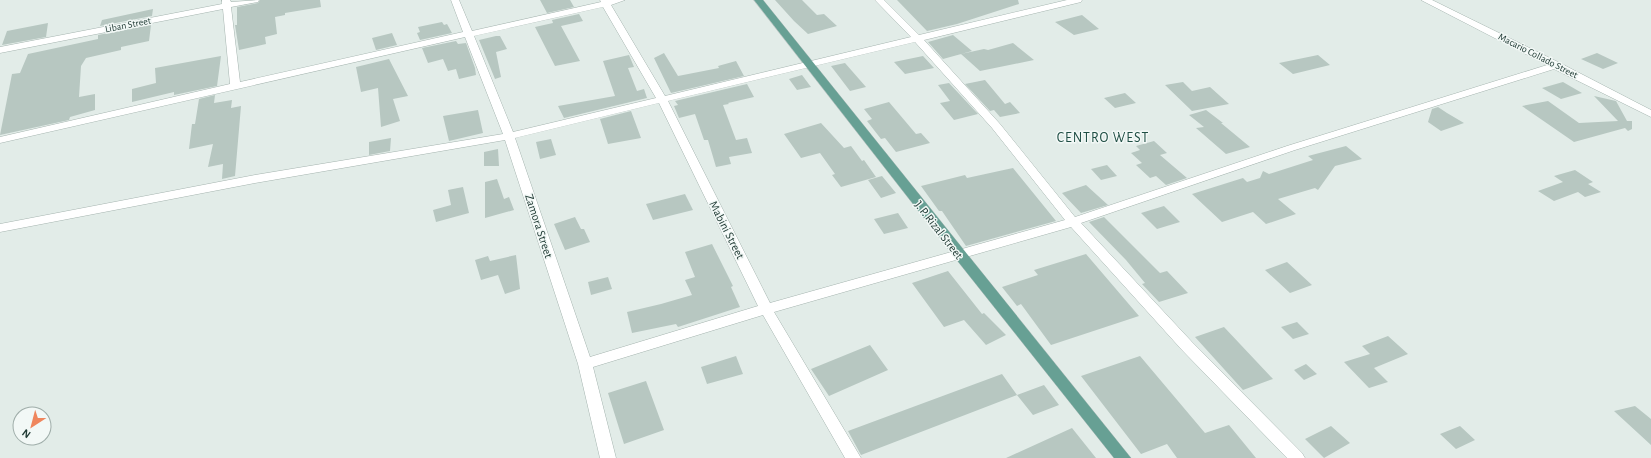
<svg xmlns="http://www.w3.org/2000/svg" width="1651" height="458" font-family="'Alegreya Sans',sans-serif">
<rect width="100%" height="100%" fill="#e2ece8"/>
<path fill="#b7c7c1" d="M 260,0 L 320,0 L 321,7 L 285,13 L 285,15 L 275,17 L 277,34 L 265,37 L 266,44 L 239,50 L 235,25 L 237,25 L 237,7 L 258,3 Z
M 540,0 L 570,0 L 574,7 L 547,13 Z
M 775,0 L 802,0 L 817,15 L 824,14 L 837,26 L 808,34 L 794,21 Z
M 897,0 L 1018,0 L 1019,4 L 957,24 L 927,31 Z
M 153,9 L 152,16 L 100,26 L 102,20 Z
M 579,14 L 583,21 L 561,26 L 580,61 L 555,66 L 535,27 L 553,23 L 552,20 Z
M 1082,15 L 1099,29 L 1074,35 L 1055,22 Z
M 442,22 L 444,25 L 447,24 L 452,33 L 420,40 L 417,33 L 420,32 L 418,27 Z
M 48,23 L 46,37 L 2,45 L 7,31 Z
M 151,25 L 149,41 L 121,47 L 121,50 L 86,58 L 81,66 L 79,97 L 95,94 L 95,110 L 70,117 L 69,120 L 0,135 L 12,74 L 20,73 L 28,54 L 98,39 L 98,35 Z
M 392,33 L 397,45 L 376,50 L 372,38 Z
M 953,35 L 972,51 L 943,59 L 928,42 Z
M 496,36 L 500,36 L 507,49 L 496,52 L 501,77 L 495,79 L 479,40 Z
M 456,41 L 458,44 L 466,43 L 475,68 L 476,75 L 459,79 L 456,69 L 448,71 L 443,59 L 428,63 L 422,48 Z
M 1013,43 L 1034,60 L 980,71 L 961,54 L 984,49 L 988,50 Z
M 664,53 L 678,76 L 719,68 L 718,66 L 736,61 L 744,76 L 671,93 L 654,58 Z
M 1597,53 L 1618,63 L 1603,69 L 1581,59 Z
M 629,55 L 634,67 L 628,68 L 637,91 L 644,89 L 647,98 L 564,118 L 558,106 L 615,96 L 603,61 Z
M 1318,55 L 1330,65 L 1293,74 L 1279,63 Z
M 221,56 L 217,86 L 174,95 L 174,92 L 132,102 L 132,89 L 156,83 L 155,68 Z
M 923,56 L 934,68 L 905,74 L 894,62 Z
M 389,59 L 408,96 L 393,99 L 400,121 L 381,127 L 378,88 L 361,92 L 356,67 Z
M 845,63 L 866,87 L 850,91 L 831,66 Z
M 802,75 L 811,87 L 797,90 L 789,79 Z
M 985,80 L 1005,104 L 1010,102 L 1020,113 L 1000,117 L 994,110 L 990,111 L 965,84 Z
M 1183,82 L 1192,91 L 1210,87 L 1229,104 L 1192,111 L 1165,85 Z
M 1563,82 L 1582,93 L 1561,99 L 1542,88 Z
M 949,83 L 978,114 L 954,120 L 940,103 L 950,101 L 938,85 Z
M 747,84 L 754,97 L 728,103 L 729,104 L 723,105 L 736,140 L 747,138 L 752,153 L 729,157 L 731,164 L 716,167 L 708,140 L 704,140 L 695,114 L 679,118 L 674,106 L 678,105 L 675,101 Z
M 1125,93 L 1136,103 L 1115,108 L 1104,98 Z
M 215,95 L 214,103 L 232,100 L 231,108 L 241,106 L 235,176 L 222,179 L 223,164 L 208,167 L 213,144 L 189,149 L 192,124 L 195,124 L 199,99 Z
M 1594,96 L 1616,101 L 1627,121 L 1632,121 L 1632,129 L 1628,131 L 1625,128 L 1574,142 L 1522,106 L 1548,101 L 1579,123 L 1618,121 Z
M 889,102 L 916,134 L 921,133 L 930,143 L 896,152 L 885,138 L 881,139 L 867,121 L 872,119 L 864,109 Z
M 1438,107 L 1447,113 L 1464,123 L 1441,131 L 1428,122 L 1432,109 Z
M 478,110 L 483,133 L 449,141 L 443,116 Z
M 1206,110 L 1223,123 L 1221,123 L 1250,147 L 1226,154 L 1196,128 L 1204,127 L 1189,115 Z
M 631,111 L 641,138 L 608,144 L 600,119 Z
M 821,123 L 844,148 L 851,146 L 862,161 L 864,160 L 876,177 L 841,187 L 832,175 L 835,174 L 820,153 L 801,158 L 784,134 Z
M 391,138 L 390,151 L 369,155 L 369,142 Z
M 551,139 L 556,155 L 540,159 L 536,142 Z
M 1154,141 L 1167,153 L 1160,155 L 1187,178 L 1166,185 L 1156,176 L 1150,178 L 1136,165 L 1142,163 L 1131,153 L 1140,150 L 1136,146 Z
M 1346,146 L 1362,159 L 1335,166 L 1318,190 L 1315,188 L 1278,199 L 1296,214 L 1266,224 L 1253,212 L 1222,222 L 1192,194 L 1243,178 L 1247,182 L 1260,178 L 1263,171 L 1269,174 L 1313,160 L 1308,156 Z
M 498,149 L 499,166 L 484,166 L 484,152 Z
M 1107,165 L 1117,176 L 1101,180 L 1091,169 Z
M 1013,168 L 1056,221 L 966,246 L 942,211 L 939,211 L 921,186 L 965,175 L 967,178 Z
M 1575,170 L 1593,182 L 1588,184 L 1601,192 L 1585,197 L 1578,192 L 1554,201 L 1538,191 L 1563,182 L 1554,176 Z
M 882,176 L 896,193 L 881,198 L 868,180 Z
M 497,179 L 504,199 L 509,197 L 514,210 L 485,218 L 485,182 Z
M 1086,185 L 1108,205 L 1081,213 L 1062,193 Z
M 463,187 L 469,213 L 436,222 L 433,210 L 451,205 L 448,190 Z
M 685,194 L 693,210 L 653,220 L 646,204 Z
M 1164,206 L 1180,222 L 1157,229 L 1141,213 Z
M 898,213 L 908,228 L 884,234 L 874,219 Z
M 575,217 L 581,229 L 584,229 L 590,242 L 565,250 L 554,224 Z
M 1104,217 L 1160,273 L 1167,271 L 1188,293 L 1159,302 L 1142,284 L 1145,283 L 1126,260 L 1089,222 Z
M 712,244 L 733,286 L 731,287 L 740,307 L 678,327 L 676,324 L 632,333 L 627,312 L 661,304 L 692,295 L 685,280 L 695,277 L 685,252 Z
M 1086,254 L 1139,316 L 1051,345 L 1021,304 L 1017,306 L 1002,287 L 1038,275 L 1034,270 Z
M 516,255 L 520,289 L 505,294 L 498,275 L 481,280 L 475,260 L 488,256 L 490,261 Z
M 1287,262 L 1312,285 L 1290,293 L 1265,270 Z
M 948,271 L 982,314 L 984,313 L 1006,335 L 986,345 L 964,320 L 944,327 L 912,283 Z
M 608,277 L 612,289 L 591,295 L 588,282 Z
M 1297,322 L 1309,334 L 1293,339 L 1281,327 Z
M 1224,327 L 1273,379 L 1243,390 L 1195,337 Z
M 1388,336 L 1408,354 L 1374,368 L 1388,382 L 1369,388 L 1344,362 L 1370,354 L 1362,346 Z
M 870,345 L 888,370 L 829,396 L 811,369 Z
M 736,356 L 743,374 L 707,384 L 701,367 Z
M 1140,356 L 1205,433 L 1229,425 L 1256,458 L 1177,458 L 1167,444 L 1141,454 L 1081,376 Z
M 1306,364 L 1317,374 L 1304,380 L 1294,370 Z
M 1002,374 L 1017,395 L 861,455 L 848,431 Z
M 646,381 L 664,430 L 624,444 L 608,393 Z
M 1044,385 L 1059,405 L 1033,415 L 1017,395 Z
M 1635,406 L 1651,419 L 1651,445 L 1614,411 Z
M 1331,426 L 1350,443 L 1324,458 L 1305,439 Z
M 1460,426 L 1475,440 L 1456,449 L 1440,434 Z
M 1072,428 L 1096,458 L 1006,458 Z"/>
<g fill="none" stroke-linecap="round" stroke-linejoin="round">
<defs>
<path id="minor" d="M 222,0 L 230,0 L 231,2 L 259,0 L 258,2 L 231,7 L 240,82 L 463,32 L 451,0 L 459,0 L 472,31 L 601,2 L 600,0 L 625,0 L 611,5 L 665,96 L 911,37 L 875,0 L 884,0 L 919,35 L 1067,0 L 1082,0 L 1081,2 L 924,40 L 1000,124 L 1075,217 L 1287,146 L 1547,65 L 1421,0 L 1432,0 L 1560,63 L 1651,110 L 1651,117 L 1554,69 L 1295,150 L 1081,223 L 1192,342 L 1302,453 L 1305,458 L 1287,458 L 1182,350 L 1071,227 L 774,312 L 861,458 L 845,458 L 763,315 L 593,367 L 616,458 L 600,458 L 578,364 L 505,140 L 255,183 L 0,232 L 0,224 L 255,175 L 503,134 L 465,37 L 0,143 L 0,137 L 230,84 L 223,9 L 0,53 L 0,47 L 222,4 ZM 603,7 L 656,98 L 513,132 L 474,36 ZM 915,42 L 992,128 L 1065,220 L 770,303 L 668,101 ZM 659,103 L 758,306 L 590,357 L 515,138 Z"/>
<path id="major" d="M 754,0 L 763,0 L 1131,458 L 1114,458 L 956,259 Z"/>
</defs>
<use href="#minor" stroke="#a5b4af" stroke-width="1"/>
<use href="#major" stroke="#c1c8c7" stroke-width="1"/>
<use href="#minor" fill="#fff" fill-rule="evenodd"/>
<use href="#major" fill="#67a094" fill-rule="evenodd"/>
</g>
<g text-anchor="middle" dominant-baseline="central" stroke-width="3" stroke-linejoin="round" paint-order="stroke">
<g font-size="10" fill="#223c36" stroke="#f2f8f6">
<text transform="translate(128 25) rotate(-11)">Liban Street</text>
<text transform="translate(1538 56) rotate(27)">Macario Collado Street</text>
</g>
<g font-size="12" fill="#223c36" stroke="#f2f8f6">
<text transform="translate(539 226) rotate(72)">Zamora Street</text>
<text transform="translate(727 230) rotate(63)">Mabini Street</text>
<text transform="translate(939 230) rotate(52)">J. P. Rizal Street</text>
</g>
<g font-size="14" letter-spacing="1" fill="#1f4e44" stroke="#f2f8f6">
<text x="1103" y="138">CENTRO WEST</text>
</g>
</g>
<g transform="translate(32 426) rotate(216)"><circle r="19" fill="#f2f8f6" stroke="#9fada9"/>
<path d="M0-3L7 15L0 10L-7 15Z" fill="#ef865d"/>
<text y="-6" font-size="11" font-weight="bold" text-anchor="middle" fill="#223c36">N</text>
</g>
</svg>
